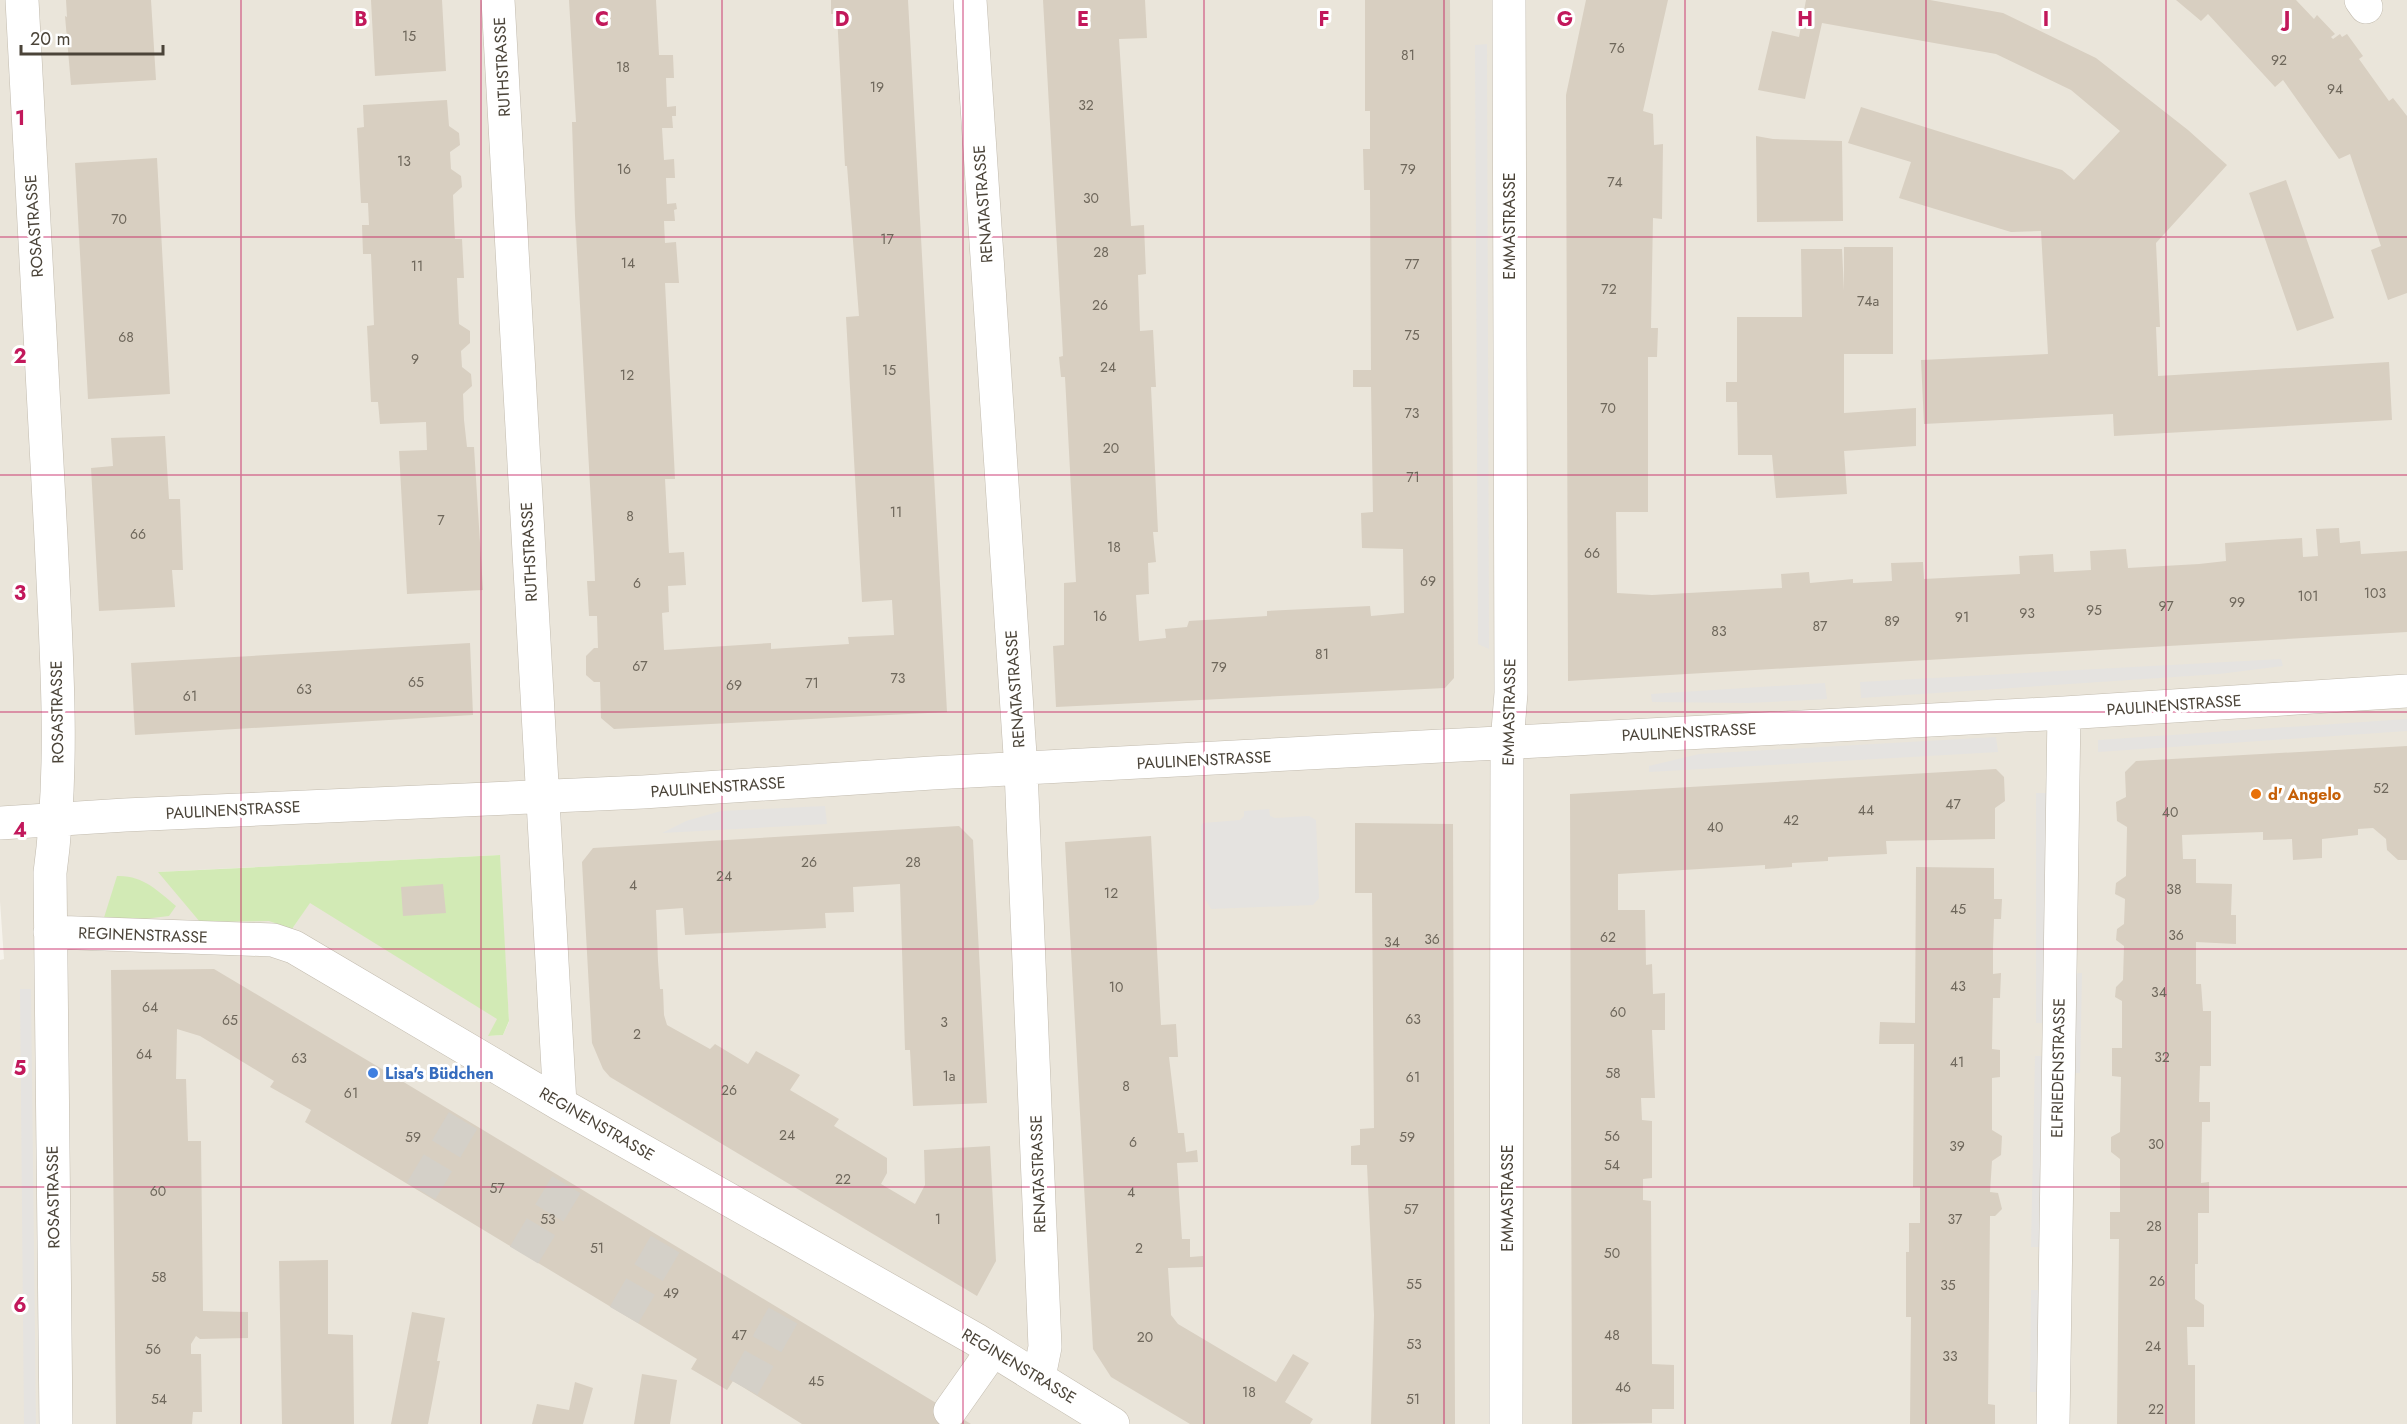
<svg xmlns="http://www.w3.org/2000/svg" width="2407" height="1424" font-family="Jost,sans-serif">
<rect width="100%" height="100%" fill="#f6f3ec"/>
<path fill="#eae5da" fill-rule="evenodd" d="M 0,0 L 2407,0 L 2407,1424 L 0,1424 L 0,960 L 4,959 L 0,901 ZM 499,855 L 509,1022 L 503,1035 L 489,1036 L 498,1019 L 310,902 L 292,929 L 158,872 Z"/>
<path fill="#d2eab5" d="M 500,855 L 509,1021 L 503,1035 L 488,1036 L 497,1019 L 310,903 L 292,929 L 269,921 L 200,922 L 158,872 Z
M 117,876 C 143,875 158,891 176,906 L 169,916 L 102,924 Z"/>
<path fill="#e5e3e0" d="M 1487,44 L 1489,649 L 1478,644 L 1475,45 Z
M 2281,659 L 2283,666 L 2219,674 L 1861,698 L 1860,682 Z
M 1825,683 L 1827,699 L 1748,703 L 1652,702 L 1651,694 Z
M 2407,719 L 2407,731 L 2098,752 L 2098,740 Z
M 1996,737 L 1998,752 L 1649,772 L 1649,766 L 1699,754 Z
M 2036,793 L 2050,793 L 2049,1023 L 2036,1023 Z
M 825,806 L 827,824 L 662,833 L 686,821 L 721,811 Z
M 1269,809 L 1270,816 L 1275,818 L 1309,816 L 1316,820 L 1319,898 L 1313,905 L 1211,909 L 1205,899 L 1201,826 L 1203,823 L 1240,820 L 1244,816 L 1244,811 Z
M 2082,973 L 2080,1073 L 2065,1073 L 2066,974 Z
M 20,989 L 31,989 L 36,1424 L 24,1424 Z
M 2035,1056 L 2047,1056 L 2044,1247 L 2031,1247 Z
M 2031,1290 L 2043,1290 L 2042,1392 L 2030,1392 Z"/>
<path fill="#d8cfc1" d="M 66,0 L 151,0 L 156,80 L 71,85 L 65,16 L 67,17 Z
M 371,0 L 442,0 L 446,71 L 375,76 Z
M 569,0 L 656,0 L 659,55 L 673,55 L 674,78 L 666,78 L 667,107 L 676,106 L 676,116 L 672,116 L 673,128 L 662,128 L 664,160 L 674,159 L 675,178 L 666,178 L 667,204 L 676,203 L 677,209 L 674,210 L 675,221 L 664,221 L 665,243 L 676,242 L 679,283 L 665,283 L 675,479 L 665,479 L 669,553 L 684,552 L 686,585 L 668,586 L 669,612 L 662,613 L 664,650 L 771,643 L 771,649 L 849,644 L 848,637 L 894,635 L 892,600 L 862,602 L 846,317 L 859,316 L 847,166 L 845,166 L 837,14 L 831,14 L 831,0 L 908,0 L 947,712 L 614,729 L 601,718 L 600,682 L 594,682 L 586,675 L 586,656 L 594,648 L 598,648 L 597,616 L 589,616 L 587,581 L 595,581 L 594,557 L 575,216 L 572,122 L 576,122 Z
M 1043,0 L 1145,0 L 1147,38 L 1119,39 L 1131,226 L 1144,225 L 1146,274 L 1138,275 L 1140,331 L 1153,330 L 1156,387 L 1151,387 L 1158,532 L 1153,532 L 1156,562 L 1148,563 L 1149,594 L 1136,595 L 1139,641 L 1166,638 L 1165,629 L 1187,627 L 1189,621 L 1267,616 L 1267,611 L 1370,606 L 1371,616 L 1404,613 L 1403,549 L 1362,548 L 1361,513 L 1373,512 L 1371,387 L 1353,387 L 1353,370 L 1371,370 L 1370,190 L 1364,190 L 1363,149 L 1370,149 L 1370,111 L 1365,111 L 1365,0 L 1450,0 L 1454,678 L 1445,688 L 1056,707 L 1053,646 L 1064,645 L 1064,583 L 1076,582 L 1065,377 L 1061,377 L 1059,357 L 1063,356 L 1062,336 Z
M 1586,0 L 1668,0 L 1643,111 L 1653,114 L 1654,145 L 1663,144 L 1662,219 L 1653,218 L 1651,328 L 1658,328 L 1657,357 L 1648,357 L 1648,512 L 1616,512 L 1617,593 L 1652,595 L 1782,588 L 1781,574 L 1809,572 L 1810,583 L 1853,579 L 1853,583 L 1892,581 L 1891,563 L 1923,562 L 1924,579 L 2020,574 L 2019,556 L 2053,554 L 2054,572 L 2091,570 L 2090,551 L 2126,549 L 2128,568 L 2199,564 L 2226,561 L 2225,543 L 2268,540 L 2302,538 L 2303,557 L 2318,556 L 2316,529 L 2339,528 L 2340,543 L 2360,541 L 2361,554 L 2407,551 L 2407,632 L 1568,681 L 1566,95 Z
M 1806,0 L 1930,0 L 2003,13 L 2096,58 L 2188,130 L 2227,165 L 2156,243 L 2160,327 L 2156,327 L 2158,376 L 2389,362 L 2392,420 L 2114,436 L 2113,414 L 1924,424 L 1921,360 L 2048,354 L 2041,231 L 2011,232 L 1899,198 L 1911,162 L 1848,143 L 1861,107 L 2062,170 L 2074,180 L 2120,131 L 2071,90 L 1996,54 L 1822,23 L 1805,99 L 1758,90 L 1772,31 L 1799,37 Z
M 2176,0 L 2296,0 L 2314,19 L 2317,15 L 2335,34 L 2331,37 L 2333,39 L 2340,34 L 2342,37 L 2347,34 L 2363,56 L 2359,59 L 2389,101 L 2393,98 L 2407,116 L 2407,293 L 2388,300 L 2371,250 L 2381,246 L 2350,154 L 2339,159 L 2283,80 L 2275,87 L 2208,14 L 2201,21 Z
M 447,100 L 449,126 L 459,133 L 460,145 L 450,152 L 451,169 L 461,176 L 462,187 L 453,195 L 454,220 L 455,239 L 462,239 L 464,278 L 457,278 L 459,324 L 470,331 L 470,343 L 461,351 L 462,367 L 471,374 L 472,386 L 463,394 L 464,420 L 467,447 L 474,447 L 483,590 L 407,594 L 399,451 L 427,450 L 426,422 L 380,424 L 378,402 L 371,402 L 367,326 L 374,325 L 371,254 L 363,254 L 362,225 L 369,225 L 368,203 L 361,203 L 357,128 L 364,127 L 363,105 Z
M 1756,136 L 1773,139 L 1842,141 L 1843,221 L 1757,222 Z
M 157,158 L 170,394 L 88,399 L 75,163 Z
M 2286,180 L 2334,318 L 2297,331 L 2249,193 Z
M 1844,247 L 1893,247 L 1893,354 L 1844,354 L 1844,413 L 1916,408 L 1916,446 L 1844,451 L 1847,494 L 1776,498 L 1772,455 L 1738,455 L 1737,402 L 1726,402 L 1726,382 L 1737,382 L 1737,317 L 1802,317 L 1801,249 L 1842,249 L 1844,291 Z
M 165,436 L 169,499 L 180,499 L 183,570 L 172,570 L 175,607 L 99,611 L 91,468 L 113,466 L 111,438 Z
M 470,643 L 473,715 L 135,735 L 131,663 Z
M 2407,746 L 2407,860 L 2398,860 L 2387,850 L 2386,839 L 2373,828 L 2358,829 L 2358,835 L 2322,839 L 2322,858 L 2293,860 L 2292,839 L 2263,840 L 2263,832 L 2182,835 L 2183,859 L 2196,859 L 2196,883 L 2232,884 L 2231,915 L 2236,915 L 2236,944 L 2196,942 L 2196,984 L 2201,984 L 2203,1011 L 2211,1011 L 2211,1066 L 2200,1066 L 2199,1102 L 2210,1102 L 2210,1122 L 2202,1122 L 2201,1183 L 2209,1182 L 2209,1213 L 2198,1213 L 2198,1264 L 2195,1264 L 2195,1299 L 2204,1305 L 2204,1327 L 2187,1327 L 2188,1365 L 2195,1365 L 2195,1424 L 2117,1424 L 2119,1239 L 2110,1239 L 2110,1212 L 2120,1212 L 2120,1159 L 2111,1152 L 2111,1137 L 2120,1132 L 2121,1077 L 2112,1076 L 2112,1048 L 2122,1048 L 2122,1001 L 2115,997 L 2116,987 L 2123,980 L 2124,946 L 2116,940 L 2117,929 L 2124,924 L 2125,899 L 2115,894 L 2116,883 L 2126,876 L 2127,827 L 2117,821 L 2116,802 L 2126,797 L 2125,772 L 2136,761 Z
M 1996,769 L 2004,777 L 2005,801 L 1995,808 L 1995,839 L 1886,841 L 1887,854 L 1828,857 L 1828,861 L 1792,863 L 1792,867 L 1765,869 L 1765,865 L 1618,874 L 1618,910 L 1645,910 L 1646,965 L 1652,964 L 1653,994 L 1665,993 L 1665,1030 L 1652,1030 L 1655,1098 L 1641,1098 L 1642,1120 L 1652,1121 L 1652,1178 L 1643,1179 L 1643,1200 L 1651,1201 L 1652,1364 L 1674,1365 L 1674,1409 L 1652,1409 L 1652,1423 L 1572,1424 L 1570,794 Z
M 1355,823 L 1453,824 L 1455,1424 L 1371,1424 L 1374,1315 L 1367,1165 L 1351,1165 L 1351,1146 L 1360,1145 L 1360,1129 L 1374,1128 L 1372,893 L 1355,893 Z
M 959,826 L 973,840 L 987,1103 L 913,1106 L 910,1050 L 905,1050 L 900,884 L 853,887 L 854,912 L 825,913 L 826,928 L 685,935 L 683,908 L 656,910 L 658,961 L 660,989 L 663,989 L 664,1015 L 667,1025 L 710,1049 L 715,1044 L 748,1064 L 756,1051 L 800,1075 L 790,1090 L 839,1119 L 834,1126 L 887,1158 L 887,1173 L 881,1184 L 915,1204 L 925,1185 L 924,1150 L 990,1146 L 996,1261 L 977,1296 L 610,1077 L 603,1069 L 592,1043 L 582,862 L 593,848 Z
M 1151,836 L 1161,1025 L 1176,1024 L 1178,1057 L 1169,1057 L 1178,1133 L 1184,1133 L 1186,1152 L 1197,1150 L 1198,1162 L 1177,1163 L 1182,1239 L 1190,1239 L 1190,1257 L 1203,1256 L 1203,1267 L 1168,1268 L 1171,1315 L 1178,1324 L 1276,1382 L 1293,1354 L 1309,1363 L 1285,1402 L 1313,1419 L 1310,1424 L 1190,1424 L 1111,1377 L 1093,1349 L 1065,842 Z
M 1916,867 L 1994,868 L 1994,899 L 2002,899 L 2001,919 L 1994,919 L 1993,948 L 1993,974 L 2001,973 L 2000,998 L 1993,998 L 1992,1049 L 2000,1050 L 2000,1077 L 1992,1078 L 1992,1130 L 2002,1136 L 2001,1155 L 1992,1161 L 1990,1192 L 1998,1193 L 2002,1209 L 1995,1216 L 1990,1216 L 1988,1404 L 1995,1405 L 1995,1424 L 1910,1424 L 1911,1317 L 1906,1317 L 1906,1252 L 1909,1252 L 1909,1223 L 1920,1223 L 1920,1187 L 1913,1187 L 1914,1044 L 1879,1044 L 1880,1022 L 1915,1023 Z
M 443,884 L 446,913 L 403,916 L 401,887 Z
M 214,969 L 392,1075 L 971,1424 L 802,1424 L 733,1381 L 727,1390 L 691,1369 L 697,1359 L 305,1122 L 311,1110 L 270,1087 L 274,1081 L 200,1036 L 177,1029 L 176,1079 L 186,1079 L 188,1141 L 201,1141 L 203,1311 L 248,1312 L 248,1338 L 200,1339 L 196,1336 L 191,1344 L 191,1354 L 201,1354 L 202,1412 L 193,1412 L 192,1424 L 116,1424 L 111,970 Z
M 328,1260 L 328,1334 L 353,1335 L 354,1424 L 282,1424 L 279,1261 Z
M 412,1312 L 445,1318 L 437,1361 L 440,1361 L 428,1424 L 391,1424 Z
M 642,1374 L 677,1380 L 670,1424 L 634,1424 Z
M 575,1382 L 593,1388 L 583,1424 L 532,1424 L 537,1404 L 569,1410 Z"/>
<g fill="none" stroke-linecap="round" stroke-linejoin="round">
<path stroke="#d4d0c8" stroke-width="33" stroke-dasharray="33 16" stroke-linecap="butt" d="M 421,1191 L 464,1119
M 524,1255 L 568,1182
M 624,1315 L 667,1241
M 743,1387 L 785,1312"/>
<defs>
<path id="minor" d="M 22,0 C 30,180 43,359 51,538 C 56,650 65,762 50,873 L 56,1424
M 498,0 L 560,1104
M 970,0 L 1021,770 L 1045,1347 L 1039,1377
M 2361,0 L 2366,7
M 0,823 L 125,815 L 643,792 L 932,773 L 2064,713 L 2407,691
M 50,932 L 273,940 L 294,947 L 560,1104 L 975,1339 L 1113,1424
M 950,1411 L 993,1350
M 1506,1424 L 1507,743 L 1511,693 L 1509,0
M 2053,1424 L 2064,713"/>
</defs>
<use href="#minor" stroke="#c2bbae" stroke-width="34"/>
<use href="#minor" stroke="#fff" stroke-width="33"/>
</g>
<path fill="none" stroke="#c2185b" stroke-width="1.5" stroke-opacity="0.55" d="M 241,0 L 241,1424M 481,0 L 481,1424M 722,0 L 722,1424M 963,0 L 963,1424M 1204,0 L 1204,1424M 1444,0 L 1444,1424M 1685,0 L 1685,1424M 1926,0 L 1926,1424M 2166,0 L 2166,1424M 0,237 L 2407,237M 0,475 L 2407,475M 0,712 L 2407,712M 0,949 L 2407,949M 0,1187 L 2407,1187"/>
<circle fill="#e8710a" stroke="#fff" stroke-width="2" cx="2256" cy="794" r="6"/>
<circle fill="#3f7fe0" stroke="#fff" stroke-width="2" cx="373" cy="1073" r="6"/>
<g text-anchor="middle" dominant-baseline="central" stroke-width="6" stroke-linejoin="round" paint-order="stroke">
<g font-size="14" fill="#6e675b">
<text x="409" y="36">15</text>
<text x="1617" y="48">76</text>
<text x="1408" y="55">81</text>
<text x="2279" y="60">92</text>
<text x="623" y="67">18</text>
<text x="877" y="87">19</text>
<text x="2335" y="89">94</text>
<text x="1086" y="105">32</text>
<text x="404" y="161">13</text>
<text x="624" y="169">16</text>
<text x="1408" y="169">79</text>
<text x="1615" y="182">74</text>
<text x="1091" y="198">30</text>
<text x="119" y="219">70</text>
<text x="887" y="239">17</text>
<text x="1101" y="252">28</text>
<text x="628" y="263">14</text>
<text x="1412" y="264">77</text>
<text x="417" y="266">11</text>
<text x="1609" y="289">72</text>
<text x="1868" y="301">74a</text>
<text x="1100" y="305">26</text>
<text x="1412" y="335">75</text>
<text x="126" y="337">68</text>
<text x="415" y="359">9</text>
<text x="1108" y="367">24</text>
<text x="889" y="370">15</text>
<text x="627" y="375">12</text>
<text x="1608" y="408">70</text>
<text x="1412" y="413">73</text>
<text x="1111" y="448">20</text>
<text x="1413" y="477">71</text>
<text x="896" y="512">11</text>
<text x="630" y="516">8</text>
<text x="441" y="520">7</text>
<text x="138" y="534">66</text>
<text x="1114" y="547">18</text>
<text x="1592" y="553">66</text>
<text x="1428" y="581">69</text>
<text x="637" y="583">6</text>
<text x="2375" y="593">103</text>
<text x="2308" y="596">101</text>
<text x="2237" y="602">99</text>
<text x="2166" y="606">97</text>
<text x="2094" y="610">95</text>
<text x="2027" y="613">93</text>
<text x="1100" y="616">16</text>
<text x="1962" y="617">91</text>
<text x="1892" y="621">89</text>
<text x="1820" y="626">87</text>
<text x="1719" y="631">83</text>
<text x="1322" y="654">81</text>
<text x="640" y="666">67</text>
<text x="1219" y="667">79</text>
<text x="898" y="678">73</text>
<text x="416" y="682">65</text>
<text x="812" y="683">71</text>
<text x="734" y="685">69</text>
<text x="304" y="689">63</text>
<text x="190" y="696">61</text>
<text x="2381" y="788">52</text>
<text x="1953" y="804">47</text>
<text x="1866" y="810">44</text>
<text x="2170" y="812">40</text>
<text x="1791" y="820">42</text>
<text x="1715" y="827">40</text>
<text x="809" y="862">26</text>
<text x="913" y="862">28</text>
<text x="724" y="876">24</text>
<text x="633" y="885">4</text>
<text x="2174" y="889">38</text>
<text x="1111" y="893">12</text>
<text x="1958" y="909">45</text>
<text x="2176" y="935">36</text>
<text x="1608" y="937">62</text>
<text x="1432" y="939">36</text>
<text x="1392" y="942">34</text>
<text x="1958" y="986">43</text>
<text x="1116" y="987">10</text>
<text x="2159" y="992">34</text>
<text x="150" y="1007">64</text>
<text x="1618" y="1012">60</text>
<text x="1413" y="1019">63</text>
<text x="230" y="1020">65</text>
<text x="944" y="1022">3</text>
<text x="637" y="1034">2</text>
<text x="144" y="1054">64</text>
<text x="2162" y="1057">32</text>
<text x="299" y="1058">63</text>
<text x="1957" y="1062">41</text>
<text x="1613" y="1073">58</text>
<text x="949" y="1076">1a</text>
<text x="1413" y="1077">61</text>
<text x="1126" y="1086">8</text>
<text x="729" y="1090">26</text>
<text x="351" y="1093">61</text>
<text x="787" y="1135">24</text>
<text x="1612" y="1136">56</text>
<text x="413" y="1137">59</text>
<text x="1407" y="1137">59</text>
<text x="1133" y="1142">6</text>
<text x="2156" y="1144">30</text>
<text x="1957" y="1146">39</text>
<text x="1612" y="1165">54</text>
<text x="843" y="1179">22</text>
<text x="497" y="1188">57</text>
<text x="158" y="1191">60</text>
<text x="1131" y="1192">4</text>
<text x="1411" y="1209">57</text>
<text x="548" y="1219">53</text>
<text x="938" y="1219">1</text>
<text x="1955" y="1219">37</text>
<text x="2154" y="1226">28</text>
<text x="597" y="1248">51</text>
<text x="1139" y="1248">2</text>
<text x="1612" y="1253">50</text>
<text x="159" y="1277">58</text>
<text x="2157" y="1281">26</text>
<text x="1414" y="1284">55</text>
<text x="1948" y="1285">35</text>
<text x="671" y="1293">49</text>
<text x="739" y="1335">47</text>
<text x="1612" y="1335">48</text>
<text x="1145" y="1337">20</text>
<text x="1414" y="1344">53</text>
<text x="2153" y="1346">24</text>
<text x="153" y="1349">56</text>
<text x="1950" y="1356">33</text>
<text x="816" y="1381">45</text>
<text x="1623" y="1387">46</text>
<text x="1249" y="1392">18</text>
<text x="159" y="1399">54</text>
<text x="1413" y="1399">51</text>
<text x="2156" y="1409">22</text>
</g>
<g font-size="16" fill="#4b4439" stroke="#fff">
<text transform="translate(502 67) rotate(-93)">RUTHSTRASSE</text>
<text transform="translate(983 204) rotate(-94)">RENATASTRASSE</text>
<text transform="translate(34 226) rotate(-94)">ROSASTRASSE</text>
<text transform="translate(1509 226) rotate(-90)">EMMASTRASSE</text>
<text transform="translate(529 552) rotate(-93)">RUTHSTRASSE</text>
<text transform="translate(1015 689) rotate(-94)">RENATASTRASSE</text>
<text transform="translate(2174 705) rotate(-4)">PAULINENSTRASSE</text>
<text transform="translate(57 712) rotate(-91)">ROSASTRASSE</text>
<text transform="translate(1509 712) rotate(-89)">EMMASTRASSE</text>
<text transform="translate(1689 732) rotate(-3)">PAULINENSTRASSE</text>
<text transform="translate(1204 760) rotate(-3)">PAULINENSTRASSE</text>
<text transform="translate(718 787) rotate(-4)">PAULINENSTRASSE</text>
<text transform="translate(233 810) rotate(-3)">PAULINENSTRASSE</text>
<text transform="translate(143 935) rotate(2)">REGINENSTRASSE</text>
<text transform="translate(2058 1068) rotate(-89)">ELFRIEDENSTRASSE</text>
<text transform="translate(597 1124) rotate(30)">REGINENSTRASSE</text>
<text transform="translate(1038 1174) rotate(-92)">RENATASTRASSE</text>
<text transform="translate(53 1197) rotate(-91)">ROSASTRASSE</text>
<text transform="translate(1507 1198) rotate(-90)">EMMASTRASSE</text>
<text transform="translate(1019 1366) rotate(31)">REGINENSTRASSE</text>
</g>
<g font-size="16" font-weight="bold" fill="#c56008" stroke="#fff" text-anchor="start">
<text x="2268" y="794">d' Angelo</text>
</g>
<g font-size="16" font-weight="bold" fill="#366cbe" stroke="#fff" text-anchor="start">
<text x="385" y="1073">Lisa's Büdchen</text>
</g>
</g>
<g font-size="20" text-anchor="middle" font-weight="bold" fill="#c2185b" stroke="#fff" stroke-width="6" stroke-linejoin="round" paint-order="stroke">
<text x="361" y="26">B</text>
<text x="602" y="26">C</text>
<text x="842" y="26">D</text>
<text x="1083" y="26">E</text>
<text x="1324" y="26">F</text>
<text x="1565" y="26">G</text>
<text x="1805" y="26">H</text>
<text x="2046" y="26">I</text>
<text x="2287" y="26">J</text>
<text x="20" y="125">1</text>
<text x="20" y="363">2</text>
<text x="20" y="600">3</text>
<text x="20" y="837">4</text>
<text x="20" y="1075">5</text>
<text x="20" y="1312">6</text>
</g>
<path d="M21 45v9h142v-9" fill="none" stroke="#4b4439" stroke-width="3"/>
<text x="30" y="45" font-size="18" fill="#4b4439" stroke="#ffffff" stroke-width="4.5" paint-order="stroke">20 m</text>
</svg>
